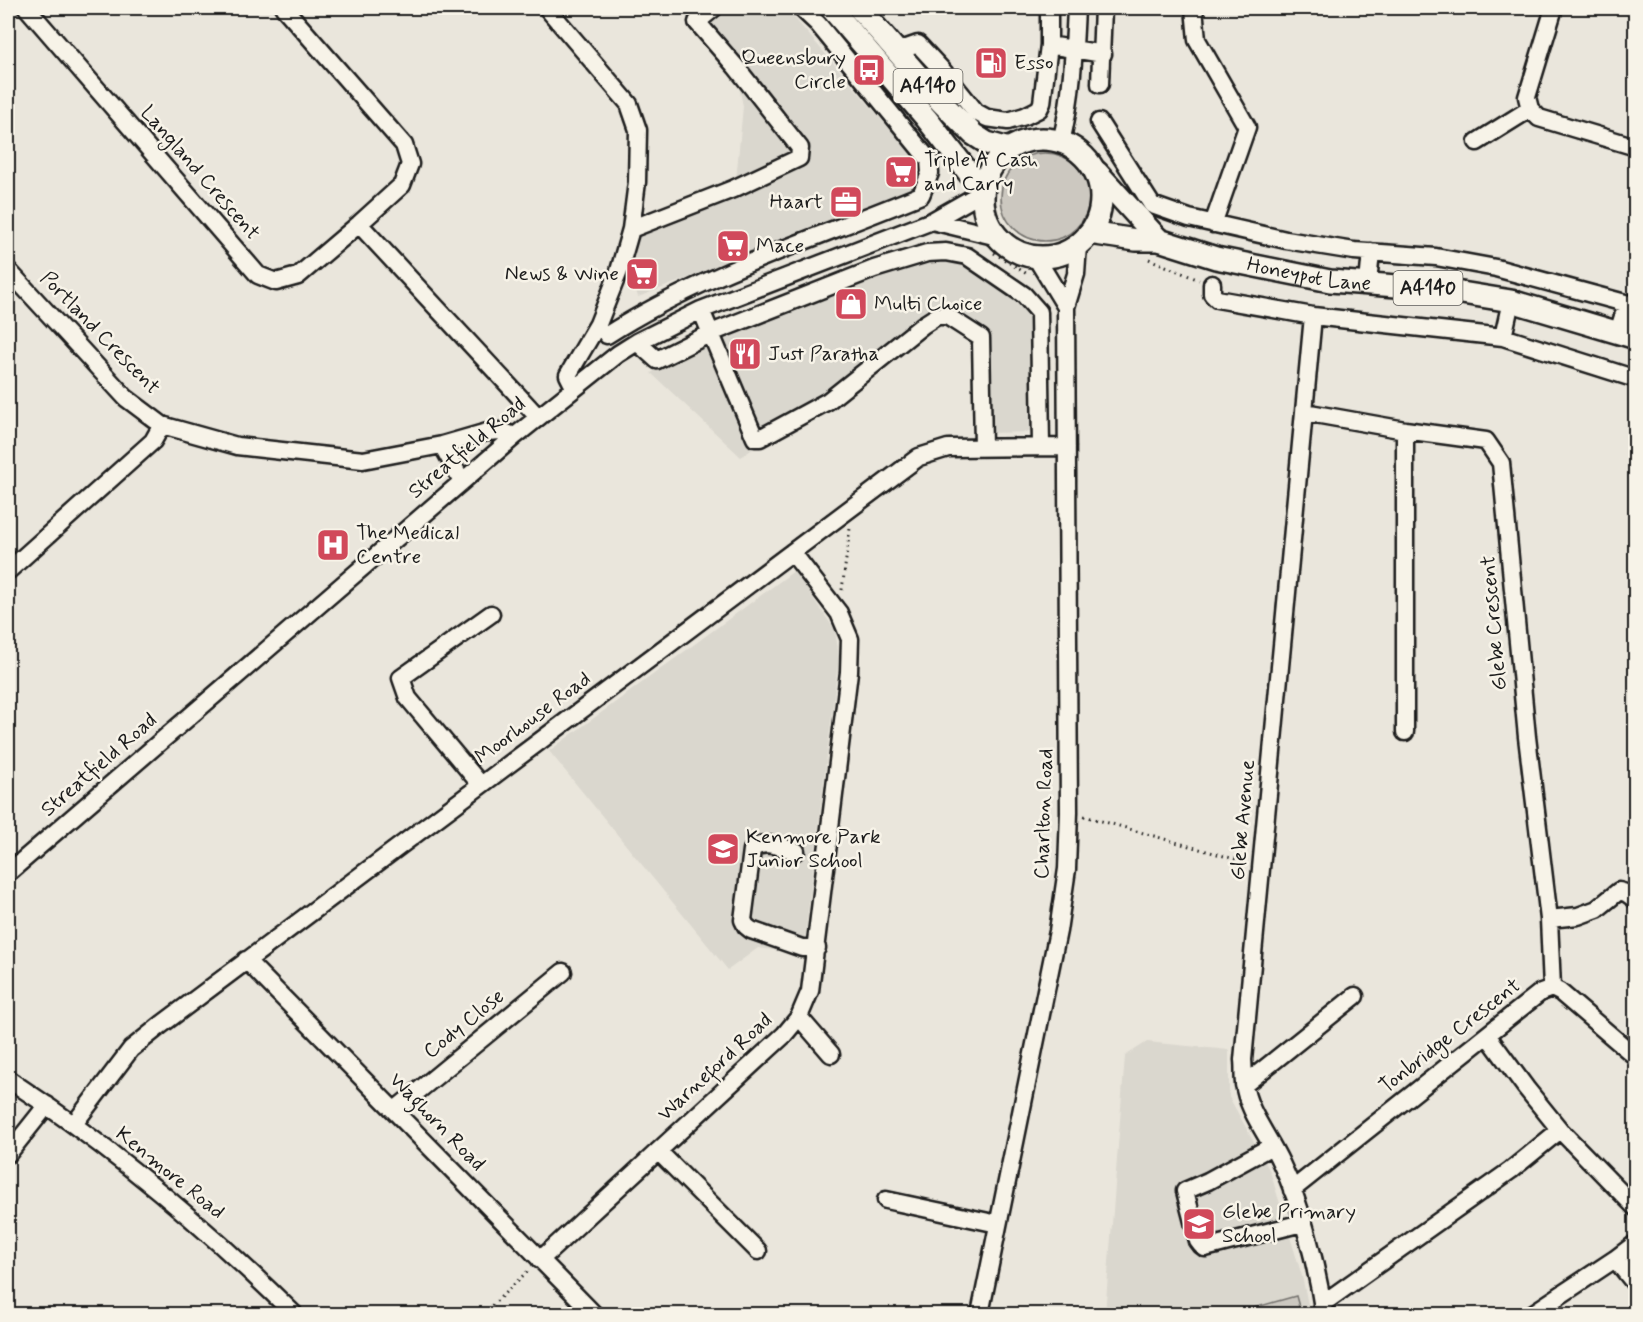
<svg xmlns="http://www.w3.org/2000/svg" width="1643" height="1322" font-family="Mynerve,sans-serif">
<rect width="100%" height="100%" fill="#eae6dc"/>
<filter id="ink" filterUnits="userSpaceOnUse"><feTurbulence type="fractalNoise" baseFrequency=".0167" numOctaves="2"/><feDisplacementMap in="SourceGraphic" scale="12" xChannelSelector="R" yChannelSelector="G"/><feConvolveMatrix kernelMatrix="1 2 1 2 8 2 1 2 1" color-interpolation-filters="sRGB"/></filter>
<g filter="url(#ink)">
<path fill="#dad7ce" d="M 718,8 L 786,8 L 918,162 L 908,195 L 638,297 L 631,274 L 640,228 L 735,191 L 743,106 L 736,72 L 701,22 Z
M 959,259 L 1032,314 L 1043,432 L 981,433 L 978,339 L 939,322 L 741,457 L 651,373 L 721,335 L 899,268 L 932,260 Z
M 794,571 L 835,630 L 839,656 L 803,954 L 758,948 L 728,970 L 549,751 Z
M 1147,1042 L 1229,1050 L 1229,1097 L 1270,1171 L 1302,1276 L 1310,1314 L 1105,1314 L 1125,1056 Z"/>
<path fill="#ccc8c0" stroke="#74726e" stroke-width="1.5" d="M1001 197a44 44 0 1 1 88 0a44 44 0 1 1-88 0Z
M 1296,1296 L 1301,1314 L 1251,1314 L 1250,1309 Z"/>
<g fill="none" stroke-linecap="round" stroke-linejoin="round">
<defs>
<path id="minor" d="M 27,8 L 258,275 L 276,282 L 298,276 L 359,224 L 402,185 L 410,164 L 404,145 L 284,8
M 547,8 L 629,104 L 638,130 L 637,182 L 631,229 L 619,271 L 598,324 L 568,375 L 574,387
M 1194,8 L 1197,40 L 1247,127 L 1213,224
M 1554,8 L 1527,97 L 1530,109 L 1539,118 L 1636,147
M 1049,45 L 1103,54
M 898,51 L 918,44 L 943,71 L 976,112 L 987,118 L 1008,121 L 1025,116 L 1039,109 L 1042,103 L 1049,45 L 1049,8
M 1100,84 L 1103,8
M 1099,122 L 1152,205 L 1189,218 L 1286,240 L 1354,251 L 1436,257 L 1496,268 L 1636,306
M 1061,142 C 1072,98 1074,52 1076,8
M 1477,142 L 1530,109
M 932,221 L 998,237
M 359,224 L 538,417
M 631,229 L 733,189 L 799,158 L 800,148 L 736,67 L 697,22 L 714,8
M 1035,256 L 1066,307
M 8,270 L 126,398 L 162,425 L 237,446 L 363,460 L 442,445 L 487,432 L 501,431 L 515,436
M 1368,283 L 1371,252
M 1212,284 L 1212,294 L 1217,299 L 1313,316 L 1503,337 L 1636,379
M 701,310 L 755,438 L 760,438 L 828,401 L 923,325 L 937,316 L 947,316 L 981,338 L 983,447
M 1313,316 L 1243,1060 C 1244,1068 1243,1076 1244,1083 C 1247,1111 1270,1138 1281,1163 C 1302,1206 1317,1267 1324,1314
M 1618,332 L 1627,304
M 607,335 C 704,273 815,239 921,195 L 930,173 L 929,160 L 818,24 L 801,8
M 1503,337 L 1511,301
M 637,342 L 657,360 L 711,333 L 874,269 L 927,253 L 946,252 L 967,256 L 1024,295 L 1039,312 L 1041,446
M 1304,412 L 1405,430 L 1486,441 L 1501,463 L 1527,737 L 1549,919 L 1552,988
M 442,445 L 462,481
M 8,571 L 153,441 L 162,425
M 1405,732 L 1405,430
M 481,785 L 408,698 L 401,678 L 491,614
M 796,851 C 783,848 762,838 752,850 L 743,920 L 746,926 L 751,930 L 802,948 L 817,948
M 8,873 L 515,436 L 618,354 L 637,342 L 701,310 L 932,221 L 983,192
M 1549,919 L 1578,916 L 1597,909 L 1619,891 L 1626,893 L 1636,900
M 246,960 L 594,1314
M 1552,988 L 1560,992 L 1636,1057
M 799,1017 L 831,1054
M 1487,1035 L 1526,1088 L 1560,1130 L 1636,1208
M 8,1079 C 111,1147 206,1227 294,1314
M 1244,1085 L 1355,996
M 395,1110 L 563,972
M 74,1124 L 131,1049 L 161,1025 L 919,457 L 948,448 L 1067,447
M 1272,1146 L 1208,1181 L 1185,1191 L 1198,1241 L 1201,1245 L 1205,1248 L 1302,1223
M 658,1151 L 758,1251
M 8,1154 L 47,1105
M 1292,1190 L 1541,992 L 1552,988
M 886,1200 L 998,1224
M 1615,1259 L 1636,1285
M 540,1260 L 784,1035 L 799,1017 L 810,991 L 849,672 L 850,639 L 839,613 L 792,552
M 1322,1304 L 1511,1170 L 1560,1130
M 980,1314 L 1058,931 L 1067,869 L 1069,812 L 1066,307 L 1076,274 L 1078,245
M 1532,1314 L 1615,1259 L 1636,1243"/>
<g id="major">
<path d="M 831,8 L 926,118 L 983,191"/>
<path d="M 859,8 L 941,102 L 973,134 L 987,143 L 1009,149"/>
<circle cx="1042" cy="198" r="59"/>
<path d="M 1097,172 L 1159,240"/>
<path id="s1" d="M 1089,233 L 1136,240 L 1159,240 L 1216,258 L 1330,281 L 1437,289 L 1511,301 L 1636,338"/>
</g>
</defs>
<use href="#minor" stroke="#1c1c1c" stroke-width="21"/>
<use href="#major" stroke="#1c1c1c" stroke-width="26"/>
<path stroke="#1c1c1c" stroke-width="3" stroke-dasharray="1.5 4.5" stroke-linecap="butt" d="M 994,253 L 1027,274
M 1149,259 L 1199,280
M 842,590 L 850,528
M 1084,816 L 1245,862
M 483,1314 L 529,1270
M 1103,1314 L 1104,1307"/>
<use href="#minor" stroke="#f7f3e8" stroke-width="16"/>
<use href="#major" stroke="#f7f3e8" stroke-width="21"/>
</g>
</g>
<defs>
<symbol id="fuel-square" viewBox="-11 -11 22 22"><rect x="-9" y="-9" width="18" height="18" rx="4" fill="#d1495b" stroke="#f7f3e8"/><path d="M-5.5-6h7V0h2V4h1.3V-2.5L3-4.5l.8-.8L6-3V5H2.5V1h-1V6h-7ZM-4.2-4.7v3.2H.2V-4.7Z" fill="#fff"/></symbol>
<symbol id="bus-square" viewBox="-11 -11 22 22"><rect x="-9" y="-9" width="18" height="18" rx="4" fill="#d1495b" stroke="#f7f3e8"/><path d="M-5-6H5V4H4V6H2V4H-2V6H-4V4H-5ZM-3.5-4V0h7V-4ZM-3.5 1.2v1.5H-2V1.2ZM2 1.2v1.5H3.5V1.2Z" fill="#fff"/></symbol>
<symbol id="supermarket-square" viewBox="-11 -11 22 22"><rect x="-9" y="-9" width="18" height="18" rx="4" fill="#d1495b" stroke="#f7f3e8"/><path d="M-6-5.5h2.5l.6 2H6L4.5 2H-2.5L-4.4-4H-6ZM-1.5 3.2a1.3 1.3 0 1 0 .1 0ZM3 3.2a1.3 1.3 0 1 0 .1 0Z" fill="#fff"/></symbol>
<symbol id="office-square" viewBox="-11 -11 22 22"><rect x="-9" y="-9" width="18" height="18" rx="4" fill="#d1495b" stroke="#f7f3e8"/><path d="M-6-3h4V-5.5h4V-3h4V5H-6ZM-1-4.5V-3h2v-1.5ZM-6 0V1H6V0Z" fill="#fff"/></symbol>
<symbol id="shop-square" viewBox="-11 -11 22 22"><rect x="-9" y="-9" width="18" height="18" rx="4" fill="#d1495b" stroke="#f7f3e8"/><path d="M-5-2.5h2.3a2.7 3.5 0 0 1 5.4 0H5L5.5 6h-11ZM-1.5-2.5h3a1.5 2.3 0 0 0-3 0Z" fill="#fff"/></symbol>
<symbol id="restaurant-square" viewBox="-11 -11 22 22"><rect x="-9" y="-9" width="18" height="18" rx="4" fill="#d1495b" stroke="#f7f3e8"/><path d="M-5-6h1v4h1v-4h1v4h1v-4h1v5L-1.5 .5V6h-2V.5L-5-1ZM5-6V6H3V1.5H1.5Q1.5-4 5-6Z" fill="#fff"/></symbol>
<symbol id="hospital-square" viewBox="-11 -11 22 22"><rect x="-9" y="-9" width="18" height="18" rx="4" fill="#d1495b" stroke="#f7f3e8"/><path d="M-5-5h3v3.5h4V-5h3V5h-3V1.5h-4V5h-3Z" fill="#fff"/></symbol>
<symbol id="school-square" viewBox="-11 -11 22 22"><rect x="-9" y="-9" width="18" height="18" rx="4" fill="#d1495b" stroke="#f7f3e8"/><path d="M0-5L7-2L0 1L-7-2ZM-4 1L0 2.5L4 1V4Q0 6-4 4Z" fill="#fff"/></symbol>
</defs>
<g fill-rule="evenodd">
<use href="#fuel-square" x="972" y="44" width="38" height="38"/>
<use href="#bus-square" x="850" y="51" width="38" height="38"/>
<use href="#supermarket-square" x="882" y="153" width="38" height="38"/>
<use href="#office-square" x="827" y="183" width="38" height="38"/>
<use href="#supermarket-square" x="714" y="227" width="38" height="38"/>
<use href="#supermarket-square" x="623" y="255" width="38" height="38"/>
<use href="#shop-square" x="832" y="285" width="38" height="38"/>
<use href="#restaurant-square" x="726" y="335" width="38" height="38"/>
<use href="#hospital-square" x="314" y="526" width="38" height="38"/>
<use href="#school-square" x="704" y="830" width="38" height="38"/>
<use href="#school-square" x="1180" y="1205" width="38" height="38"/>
</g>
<g text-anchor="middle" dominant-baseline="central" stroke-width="5" stroke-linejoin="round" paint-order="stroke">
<g fill="#f7f3e8" stroke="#5e5c59" stroke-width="1.5">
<rect x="893.5" y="69" width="69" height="34" rx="4.5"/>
<rect x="1393.5" y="271" width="69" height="34" rx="4.5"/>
</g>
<g font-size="20" font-weight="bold" fill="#1c1c1c">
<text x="928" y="86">A4140</text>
<text x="1428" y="288">A4140</text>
</g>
<g font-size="21" fill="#1c1c1c" stroke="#f7f3e8" text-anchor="start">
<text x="846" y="58" text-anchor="end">Queensbury<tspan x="846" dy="24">Circle</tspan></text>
<text x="1014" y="63">Esso</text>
<text x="924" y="160">Triple A Cash<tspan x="924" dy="24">and Carry</tspan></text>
<text x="823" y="202" text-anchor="end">Haart</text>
<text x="756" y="246">Mace</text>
<text x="619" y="274" text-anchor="end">News &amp; Wine</text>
<text x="874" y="304">Multi Choice</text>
<text x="768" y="354">Just Paratha</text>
<text x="356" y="533">The Medical<tspan x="356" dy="24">Centre</tspan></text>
<text x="746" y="837">Kenmore Park<tspan x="746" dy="24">Junior School</tspan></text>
<text x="1222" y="1212">Glebe Primary<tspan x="1222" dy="24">School</tspan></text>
</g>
<g font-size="21" fill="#1c1c1c" stroke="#f7f3e8">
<text transform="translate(200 173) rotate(49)">Langland Crescent</text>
<text stroke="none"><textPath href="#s1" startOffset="225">Honeypot Lane</textPath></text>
<text transform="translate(100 333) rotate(46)">Portland Crescent</text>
<text transform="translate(467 448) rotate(-40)">Streatfield Road</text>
<text transform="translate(1494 623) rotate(-95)">Glebe Crescent</text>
<text transform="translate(533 718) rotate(-37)">Moorhouse Road</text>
<text transform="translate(99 765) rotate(-41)">Streatfield Road</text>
<text transform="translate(1044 814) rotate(-88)">Charlton Road</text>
<text transform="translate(1243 820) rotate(-85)">Glebe Avenue</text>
<text transform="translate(464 1024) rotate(-39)">Cody Close</text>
<text transform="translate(1450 1036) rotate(-38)">Tonbridge Crescent</text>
<text transform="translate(715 1067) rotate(-43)">Warneford Road</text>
<text transform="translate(437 1122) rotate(46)">Waghorn Road</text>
<text transform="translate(170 1173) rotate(39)">Kenmore Road</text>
</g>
</g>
<rect width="1643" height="1322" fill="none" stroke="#f7f3e8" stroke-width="30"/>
<rect x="15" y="15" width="1613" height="1292" fill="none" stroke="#1c1c1c" stroke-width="2" filter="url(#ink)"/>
</svg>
